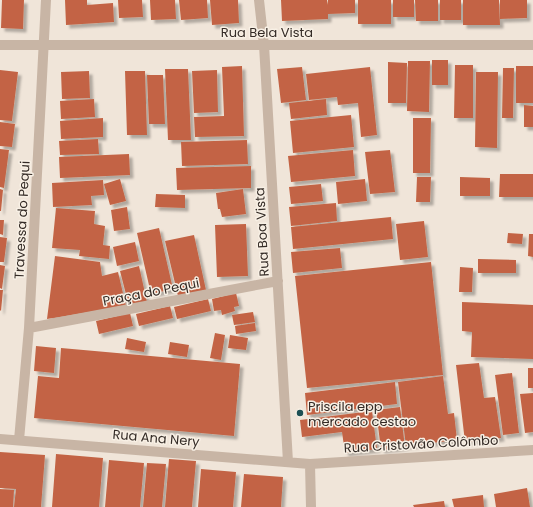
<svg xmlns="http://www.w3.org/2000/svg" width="533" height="507" font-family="Poppins,sans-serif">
<defs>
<filter id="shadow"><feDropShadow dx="3.5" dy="3.5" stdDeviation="1" flood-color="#0004"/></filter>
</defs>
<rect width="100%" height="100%" fill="#f0e5d9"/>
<path fill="#c36444" filter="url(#shadow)" d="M 2,0 L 24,0 L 23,29 L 1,28 Z
M 65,0 L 87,0 L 87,5 L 113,3 L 114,22 L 66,25 Z
M 118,0 L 142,0 L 143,17 L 119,18 Z
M 150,0 L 175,0 L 176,19 L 151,20 Z
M 179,0 L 207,0 L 208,18 L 181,20 Z
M 210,0 L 238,0 L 239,23 L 212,25 Z
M 281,0 L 327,0 L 327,5 L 328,0 L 355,0 L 355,13 L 328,14 L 328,19 L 282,21 Z
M 358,0 L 391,0 L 391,24 L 358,24 Z
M 393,0 L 414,0 L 414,17 L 393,17 Z
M 415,0 L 438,0 L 438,21 L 416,21 Z
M 440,0 L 461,0 L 461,20 L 440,20 Z
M 463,0 L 499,0 L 500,25 L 463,25 Z
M 500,0 L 527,0 L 527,18 L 500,19 Z
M 432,60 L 448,60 L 448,85 L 432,85 Z
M 408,61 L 430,61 L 429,112 L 407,111 Z
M 388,62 L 407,63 L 406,103 L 388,103 Z
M 455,65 L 473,65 L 473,118 L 454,118 Z
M 242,66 L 244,136 L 195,137 L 194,117 L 224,116 L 222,67 Z
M 516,66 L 533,66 L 533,103 L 516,103 Z
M 302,67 L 306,100 L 281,103 L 277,69 Z
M 370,67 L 377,135 L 361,137 L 358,103 L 338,105 L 337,97 L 309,100 L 306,74 Z
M 503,68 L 514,68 L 513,118 L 502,118 Z
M 165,69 L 188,69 L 191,140 L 168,140 Z
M 0,70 L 18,72 L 12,121 L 0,120 Z
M 217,70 L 218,112 L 194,113 L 192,71 Z
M 89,71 L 90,98 L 62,99 L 61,72 Z
M 125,71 L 145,71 L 147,135 L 127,135 Z
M 476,72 L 498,72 L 497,148 L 475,147 Z
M 147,75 L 163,75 L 165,124 L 149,124 Z
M 94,99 L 95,117 L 61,119 L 60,101 Z
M 326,99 L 327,115 L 291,119 L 289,103 Z
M 524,105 L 533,106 L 533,127 L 524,127 Z
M 351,115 L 354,147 L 293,153 L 290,121 Z
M 103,118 L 103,137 L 61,139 L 60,121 Z
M 413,118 L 431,118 L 430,173 L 413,173 Z
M 0,122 L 15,124 L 12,147 L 0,146 Z
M 98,139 L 99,154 L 60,155 L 59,141 Z
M 247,140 L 248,164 L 182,166 L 181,142 Z
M 0,149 L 9,150 L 4,188 L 0,187 Z
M 353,150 L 355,176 L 291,182 L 288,156 Z
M 390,150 L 395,192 L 370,194 L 365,152 Z
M 129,154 L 130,175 L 60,178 L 59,157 Z
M 251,166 L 251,188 L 177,190 L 176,168 Z
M 500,174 L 533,174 L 533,197 L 499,197 Z
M 417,177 L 431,177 L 430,202 L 416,202 Z
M 460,177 L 490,178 L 490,196 L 460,196 Z
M 120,179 L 126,201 L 110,205 L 104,184 Z
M 365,179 L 367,201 L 338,204 L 336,182 Z
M 103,180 L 104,195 L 91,196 L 92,205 L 53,207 L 52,183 Z
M 321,184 L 323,201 L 291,204 L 289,187 Z
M 0,189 L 3,190 L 1,211 L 0,211 Z
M 243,189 L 246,214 L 222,217 L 220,209 L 218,209 L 216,193 Z
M 156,194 L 185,195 L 185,208 L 155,207 Z
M 336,203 L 337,221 L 291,226 L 289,207 Z
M 127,207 L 130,229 L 114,231 L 111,210 Z
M 56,208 L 95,211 L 94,224 L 105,226 L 103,245 L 110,246 L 109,259 L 79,256 L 80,250 L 52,248 Z
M 391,217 L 393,239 L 293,249 L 291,227 Z
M 0,220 L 4,220 L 3,235 L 0,234 Z
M 424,221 L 428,257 L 400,260 L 396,224 Z
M 246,224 L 248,276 L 217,277 L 215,225 Z
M 159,228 L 173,289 L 151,294 L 137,233 Z
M 508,233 L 523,234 L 522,244 L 507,243 Z
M 529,234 L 533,234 L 533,257 L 528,256 Z
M 194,235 L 206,290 L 178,296 L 165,241 Z
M 0,237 L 7,238 L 4,262 L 0,262 Z
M 135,242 L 139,261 L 117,266 L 113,247 Z
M 340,248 L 342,268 L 293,273 L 291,252 Z
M 55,256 L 100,262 L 102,276 L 118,272 L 126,306 L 47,319 Z
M 478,259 L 516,260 L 516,273 L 478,273 Z
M 431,262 L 443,375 L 307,388 L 295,276 Z
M 0,265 L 5,266 L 2,289 L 0,288 Z
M 139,266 L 147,302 L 129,306 L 120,271 Z
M 460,267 L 473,268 L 472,292 L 459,292 Z
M 0,290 L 3,290 L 1,311 L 0,310 Z
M 236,293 L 239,306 L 234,307 L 235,311 L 222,315 L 221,310 L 214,311 L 212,299 Z
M 208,299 L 211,311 L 177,319 L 174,307 Z
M 462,302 L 533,305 L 533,359 L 471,357 L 472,332 L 462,331 Z
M 170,306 L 173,318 L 139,326 L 136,314 Z
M 253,312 L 255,322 L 234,325 L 232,315 Z
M 130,313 L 133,326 L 99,334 L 96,321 Z
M 255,323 L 256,331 L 236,334 L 235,326 Z
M 215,333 L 225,335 L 221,360 L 210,358 Z
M 230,335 L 248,338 L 246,350 L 228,348 Z
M 127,338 L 146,342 L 144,352 L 125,349 Z
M 170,342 L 189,345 L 187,357 L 168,354 Z
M 36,346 L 56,348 L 54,373 L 34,371 Z
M 61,348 L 240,364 L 234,436 L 34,418 L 38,376 L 59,378 Z
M 479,363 L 484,398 L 495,397 L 501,438 L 465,442 L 456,365 Z
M 528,368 L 533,368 L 533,388 L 528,388 Z
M 512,373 L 519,433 L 503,435 L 495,375 Z
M 443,376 L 448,414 L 454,413 L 457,440 L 406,446 L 398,382 Z
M 395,382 L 397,404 L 307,415 L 305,393 Z
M 533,393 L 533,432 L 525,433 L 520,394 Z
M 400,407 L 405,447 L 381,450 L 376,410 Z
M 372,411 L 377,449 L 345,453 L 342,432 L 302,437 L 300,420 Z
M 0,452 L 45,455 L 41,507 L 14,507 L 16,489 L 0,488 Z
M 56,454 L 103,458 L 99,507 L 52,507 Z
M 169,459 L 196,461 L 192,507 L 165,507 Z
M 109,460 L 144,463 L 140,507 L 105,507 Z
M 147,463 L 166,464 L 162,507 L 143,507 Z
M 201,469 L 236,472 L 233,507 L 198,507 Z
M 244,474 L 283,477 L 281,507 L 241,507 Z
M 527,488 L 530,507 L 496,507 L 494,494 Z
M 0,489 L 14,490 L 13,507 L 0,507 Z
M 483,495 L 484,507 L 454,507 L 452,499 Z
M 444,501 L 445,507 L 414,507 L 413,505 Z"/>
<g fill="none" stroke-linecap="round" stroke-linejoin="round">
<path stroke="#c8b5a5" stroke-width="10" d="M 259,0 L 264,45 L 288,462
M 0,45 L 533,45
M 29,328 L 278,281
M 0,439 L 310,464 L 533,450
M 19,440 L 29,328 L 46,0
M 310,464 L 311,507"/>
</g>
<circle fill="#1d5054" stroke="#f8f0e5" stroke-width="1.5" cx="300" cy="413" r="4"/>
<g text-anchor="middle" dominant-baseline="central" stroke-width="3" stroke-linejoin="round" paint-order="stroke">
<g font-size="13" fill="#342b26" stroke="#f8f0e5">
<text x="267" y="32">Rua Bela Vista</text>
<text transform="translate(22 220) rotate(-87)">Travessa do Pequi</text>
<text transform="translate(262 232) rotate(-93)">Rua Boa Vista</text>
<text transform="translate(151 292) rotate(-11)">Praça do Pequi</text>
<text transform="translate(156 438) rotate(5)">Rua Ana Nery</text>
<text transform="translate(421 444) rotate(-3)">Rua Cristovão Colômbo</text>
</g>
<g font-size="13" fill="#342b26" stroke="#f8f0e5" text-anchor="start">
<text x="308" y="406">Priscila epp<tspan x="308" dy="15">mercado cestao</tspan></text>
</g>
</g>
</svg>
